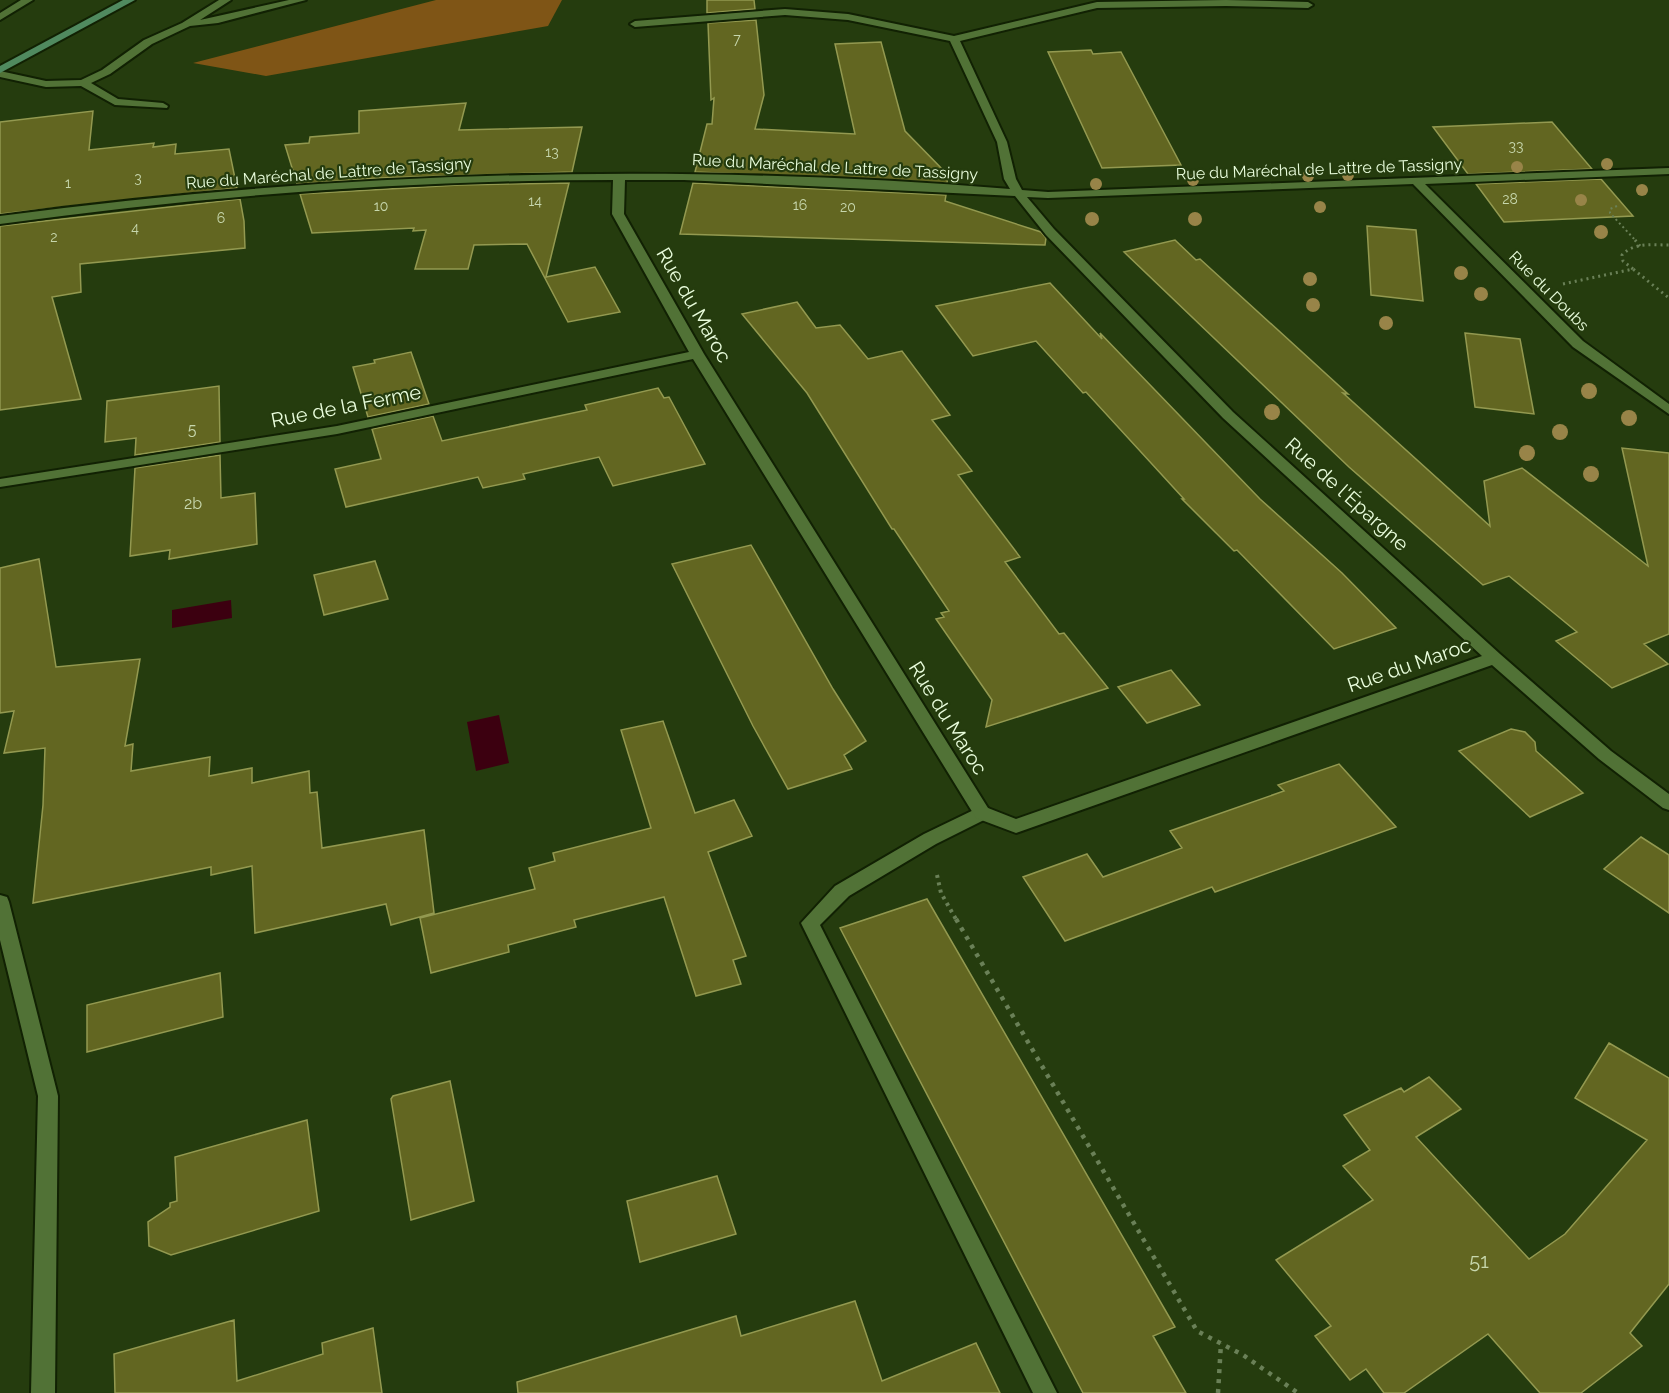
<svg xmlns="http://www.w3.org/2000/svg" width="1669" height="1393" font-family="Raleway,sans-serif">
<rect width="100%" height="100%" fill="#253c0e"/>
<path fill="#7f5516" d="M 436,0 L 562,0 L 548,26 L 266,76 L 193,63 Z"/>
<path fill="#3c0010" d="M 231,600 L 232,618 L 172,628 L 172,610 Z
M 499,715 L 509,763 L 476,771 L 467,722 Z"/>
<path fill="#626621" stroke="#939950" stroke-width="1.5" d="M 707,0 L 754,0 L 755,9 L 707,13 Z
M 756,20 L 764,95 L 755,129 L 855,134 L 835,44 L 881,42 L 905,131 L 948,175 L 947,183 L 695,172 L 707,124 L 712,124 L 714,98 L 711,100 L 708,23 Z
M 1091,50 L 1093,54 L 1121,52 L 1181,165 L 1102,168 L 1048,52 Z
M 466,103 L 459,130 L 582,127 L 572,172 L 378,178 L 297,184 L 285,145 L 309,143 L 310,137 L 359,133 L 359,111 Z
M 93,111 L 89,150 L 154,143 L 153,147 L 176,144 L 175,154 L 229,149 L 237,188 L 0,214 L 0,122 Z
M 1552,122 L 1592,169 L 1468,174 L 1433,127 Z
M 1601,179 L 1633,216 L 1504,222 L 1476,184 Z
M 569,183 L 546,277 L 595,267 L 620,312 L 568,322 L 527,244 L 474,245 L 468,269 L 415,269 L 426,230 L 413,231 L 414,228 L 312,233 L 300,194 L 459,185 Z
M 693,183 L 946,195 L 945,201 L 1041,232 L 1046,238 L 1045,245 L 680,234 Z
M 240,199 L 244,221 L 245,248 L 80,264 L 81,292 L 52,297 L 81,399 L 0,410 L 0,226 Z
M 1367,226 L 1416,230 L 1423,301 L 1371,295 Z
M 1175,240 L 1196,260 L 1200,259 L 1348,394 L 1343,393 L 1490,526 L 1484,481 L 1522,468 L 1648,566 L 1622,448 L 1669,453 L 1669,634 L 1644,644 L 1668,664 L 1612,688 L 1556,641 L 1577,632 L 1509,576 L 1483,585 L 1349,467 L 1124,252 Z
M 1050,283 L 1102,339 L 1100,333 L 1260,499 L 1342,573 L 1396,628 L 1334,649 L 1237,550 L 1234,551 L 1182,499 L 1184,499 L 1086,392 L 1083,393 L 1036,341 L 973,356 L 936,306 Z
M 797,302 L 816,328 L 840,325 L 868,359 L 902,351 L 950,415 L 932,420 L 972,471 L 958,475 L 1020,557 L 1005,562 L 1059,634 L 1064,633 L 1108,688 L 986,727 L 992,700 L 936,619 L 944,617 L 941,613 L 949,611 L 894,529 L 892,529 L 807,393 L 742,314 Z
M 1465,333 L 1520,339 L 1534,414 L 1475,407 Z
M 411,352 L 429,404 L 368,417 L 353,367 L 375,363 L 374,360 Z
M 219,386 L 220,442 L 135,455 L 136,438 L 105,442 L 107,401 Z
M 658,388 L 664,398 L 669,397 L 705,464 L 613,486 L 599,457 L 523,474 L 525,479 L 483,488 L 478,477 L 346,507 L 335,469 L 381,459 L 372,429 L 433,416 L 442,441 L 587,410 L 585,405 Z
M 220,455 L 221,498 L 255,493 L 257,544 L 169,559 L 170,550 L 130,556 L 135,468 Z
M 751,545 L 833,689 L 866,741 L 844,755 L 852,769 L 788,789 L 753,726 L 672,564 Z
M 39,559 L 56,667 L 140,659 L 125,746 L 133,744 L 131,771 L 210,757 L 209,776 L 252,768 L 252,783 L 309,771 L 310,793 L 317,792 L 322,848 L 424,830 L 434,913 L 391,925 L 386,904 L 255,933 L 252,866 L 211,875 L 211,867 L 33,903 L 43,805 L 45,748 L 4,753 L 14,711 L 0,713 L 0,568 Z
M 375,561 L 388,599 L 324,615 L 314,575 Z
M 1171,670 L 1200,705 L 1147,723 L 1118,687 Z
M 663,721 L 695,813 L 734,800 L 752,836 L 708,852 L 746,956 L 733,960 L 741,984 L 696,996 L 664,897 L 574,920 L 576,927 L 508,945 L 509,952 L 431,973 L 420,918 L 535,889 L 529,868 L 555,861 L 553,853 L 651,828 L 621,730 Z
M 1511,729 L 1525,732 L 1535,742 L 1536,751 L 1583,793 L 1530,817 L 1459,751 Z
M 1339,764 L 1396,827 L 1215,892 L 1212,887 L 1065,941 L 1023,877 L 1087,854 L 1103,877 L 1182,848 L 1170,831 L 1284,791 L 1278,785 Z
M 1641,837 L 1669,855 L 1669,913 L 1604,869 Z
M 927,899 L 1175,1327 L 1153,1336 L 1186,1393 L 1083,1393 L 840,928 Z
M 220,973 L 223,1017 L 87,1052 L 87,1005 Z
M 1609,1043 L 1669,1078 L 1669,1284 L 1630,1333 L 1642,1346 L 1581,1393 L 1540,1393 L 1488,1334 L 1404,1393 L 1384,1393 L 1366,1369 L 1350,1380 L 1315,1336 L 1331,1326 L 1276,1260 L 1373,1200 L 1343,1166 L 1370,1150 L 1344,1115 L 1401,1088 L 1404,1092 L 1429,1077 L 1461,1109 L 1416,1137 L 1529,1259 L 1565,1234 L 1647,1140 L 1575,1098 Z
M 450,1081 L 474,1201 L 411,1220 L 391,1099 L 393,1096 Z
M 307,1120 L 319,1211 L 171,1255 L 149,1246 L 148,1222 L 170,1207 L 170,1203 L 177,1201 L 175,1157 Z
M 717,1176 L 736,1234 L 640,1262 L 627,1201 Z
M 855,1301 L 882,1381 L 976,1343 L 1000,1393 L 518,1393 L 517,1382 L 736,1316 L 741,1336 Z
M 234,1320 L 237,1381 L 323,1354 L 322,1343 L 373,1328 L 382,1393 L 115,1393 L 114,1354 Z"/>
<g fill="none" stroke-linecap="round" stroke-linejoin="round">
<defs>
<path id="service" d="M 21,0 L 33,0 L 0,20 L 0,13 Z
M 219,0 L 231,0 L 200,20 L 289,0 L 306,0 L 218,23 L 190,26 L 152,44 L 110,74 L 91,83 L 118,99 L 163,103 L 168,106 L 167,108 L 115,105 L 81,86 L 46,87 L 0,77 L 0,71 L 46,81 L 81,80 L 102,70 L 144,40 L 182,23 Z
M 982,806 L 988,808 L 991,813 L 988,818 L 936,844 L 849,896 L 820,925 L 1057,1393 L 1033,1393 L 801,923 L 835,886 L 924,834 Z"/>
<path id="minor" d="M 1226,0 L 1308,2 L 1313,5 L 1308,8 L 1226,6 L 1097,8 L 960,41 L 1007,142 L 1016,179 L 1022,190 L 1048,192 L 1669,168 L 1669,174 L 1425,184 L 1583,341 L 1669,404 L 1669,414 L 1573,347 L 1413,184 L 1048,198 L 1027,197 L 1054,229 L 1233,412 L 1500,654 L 1611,751 L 1669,794 L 1669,810 L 1663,808 L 1599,759 L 1492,665 L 1016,833 L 976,818 L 693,359 L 337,434 L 0,487 L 0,479 L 337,426 L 689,352 L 612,214 L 613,180 C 408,180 203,196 0,224 L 0,216 C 335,171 674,162 1010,189 L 1004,179 L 997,142 L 950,41 L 848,20 L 785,15 L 635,27 L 630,24 L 635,21 L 785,9 L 848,14 L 954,36 L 1097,2 ZM 625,180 L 684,180 L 1015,196 L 1046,235 L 1223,418 L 1482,656 L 1016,819 L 988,808 L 704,354 L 624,214 Z
M 0,895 L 7,897 L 9,902 L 58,1096 L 55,1393 L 31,1393 L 38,1096 L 0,940 Z"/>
<path id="secondary" d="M 123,0 L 135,0 L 0,73 L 0,66 Z"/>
</defs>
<use href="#service" stroke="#112103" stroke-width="4"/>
<use href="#minor" stroke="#112103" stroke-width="4"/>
<use href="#secondary" stroke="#112103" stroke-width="4"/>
<path stroke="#6a8057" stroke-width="2" stroke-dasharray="2 3" stroke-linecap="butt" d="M 1617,206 L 1610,209 L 1610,213 L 1636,241"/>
<path stroke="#6a8057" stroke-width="3" stroke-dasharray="2 4" stroke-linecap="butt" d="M 1635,240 L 1640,246
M 1633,269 L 1623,261 L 1622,255 C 1634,242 1653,245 1669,245
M 1563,284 L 1633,269 L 1669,298"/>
<path stroke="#6a8057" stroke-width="4" stroke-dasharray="3 4.5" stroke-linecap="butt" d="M 937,875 L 941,893 L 957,921"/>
<path stroke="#6a8057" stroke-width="4.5" stroke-dasharray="4 6" stroke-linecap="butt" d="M 956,919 L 1197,1331 L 1243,1355 L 1298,1393
M 1218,1393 L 1221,1343"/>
<use href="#service" fill="#517236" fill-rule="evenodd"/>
<use href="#minor" fill="#517236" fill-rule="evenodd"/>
<use href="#secondary" fill="#508a5f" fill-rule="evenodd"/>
</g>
<g fill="#988448">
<circle cx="1607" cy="164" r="6"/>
<circle cx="1517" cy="167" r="6"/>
<circle cx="1348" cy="175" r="6"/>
<circle cx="1308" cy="176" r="6"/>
<circle cx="1193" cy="180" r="6"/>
<circle cx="1096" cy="184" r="6"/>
<circle cx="1642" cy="190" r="6"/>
<circle cx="1581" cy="200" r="6"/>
<circle cx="1320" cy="207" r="6"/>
<circle cx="1092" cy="219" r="7"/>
<circle cx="1195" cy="219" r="7"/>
<circle cx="1601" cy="232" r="7"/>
<circle cx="1461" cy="273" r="7"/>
<circle cx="1310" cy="279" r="7"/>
<circle cx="1481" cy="294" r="7"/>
<circle cx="1313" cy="305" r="7"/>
<circle cx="1386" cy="323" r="7"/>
<circle cx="1589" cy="391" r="8"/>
<circle cx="1272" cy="412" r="8"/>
<circle cx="1629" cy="418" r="8"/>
<circle cx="1560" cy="432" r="8"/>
<circle cx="1527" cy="453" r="8"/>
<circle cx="1591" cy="474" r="8"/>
</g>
<g text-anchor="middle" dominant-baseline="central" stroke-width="4.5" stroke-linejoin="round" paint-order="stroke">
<g font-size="14" fill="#c7d7ad">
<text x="737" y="39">7</text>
<text x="1516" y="146">33</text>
<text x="552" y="152">13</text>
<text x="138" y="178">3</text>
<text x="68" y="183">1</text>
<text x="1510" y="199">28</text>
<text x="535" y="201">14</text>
<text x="800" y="205">16</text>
<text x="381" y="206">10</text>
<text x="848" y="207">20</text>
<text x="221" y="218">6</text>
<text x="135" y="228">4</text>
<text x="54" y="237">2</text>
</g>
<g font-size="16" fill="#e9fddc" stroke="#253c0e">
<text transform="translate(835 167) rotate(3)">Rue du Maréchal de Lattre de Tassigny</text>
<text transform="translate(1319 169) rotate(-2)">Rue du Maréchal de Lattre de Tassigny</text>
<text transform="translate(329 173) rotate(-4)">Rue du Maréchal de Lattre de Tassigny</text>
<text transform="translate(1549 291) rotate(45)">Rue du Doubs</text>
</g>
<g font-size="16" fill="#c7d7ad">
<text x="192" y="429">5</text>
<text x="193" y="503">2b</text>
</g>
<g font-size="20" fill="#e9fddc" stroke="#253c0e">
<text transform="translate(694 305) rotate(60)">Rue du Maroc</text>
<text transform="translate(346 406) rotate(-11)">Rue de la Ferme</text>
<text transform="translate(1347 494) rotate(42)">Rue de l'Épargne</text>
<text transform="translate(1409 665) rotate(-19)">Rue du Maroc</text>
<text transform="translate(948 718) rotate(58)">Rue du Maroc</text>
</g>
<g font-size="20" fill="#c7d7ad">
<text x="1479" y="1261">51</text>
</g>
</g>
</svg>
